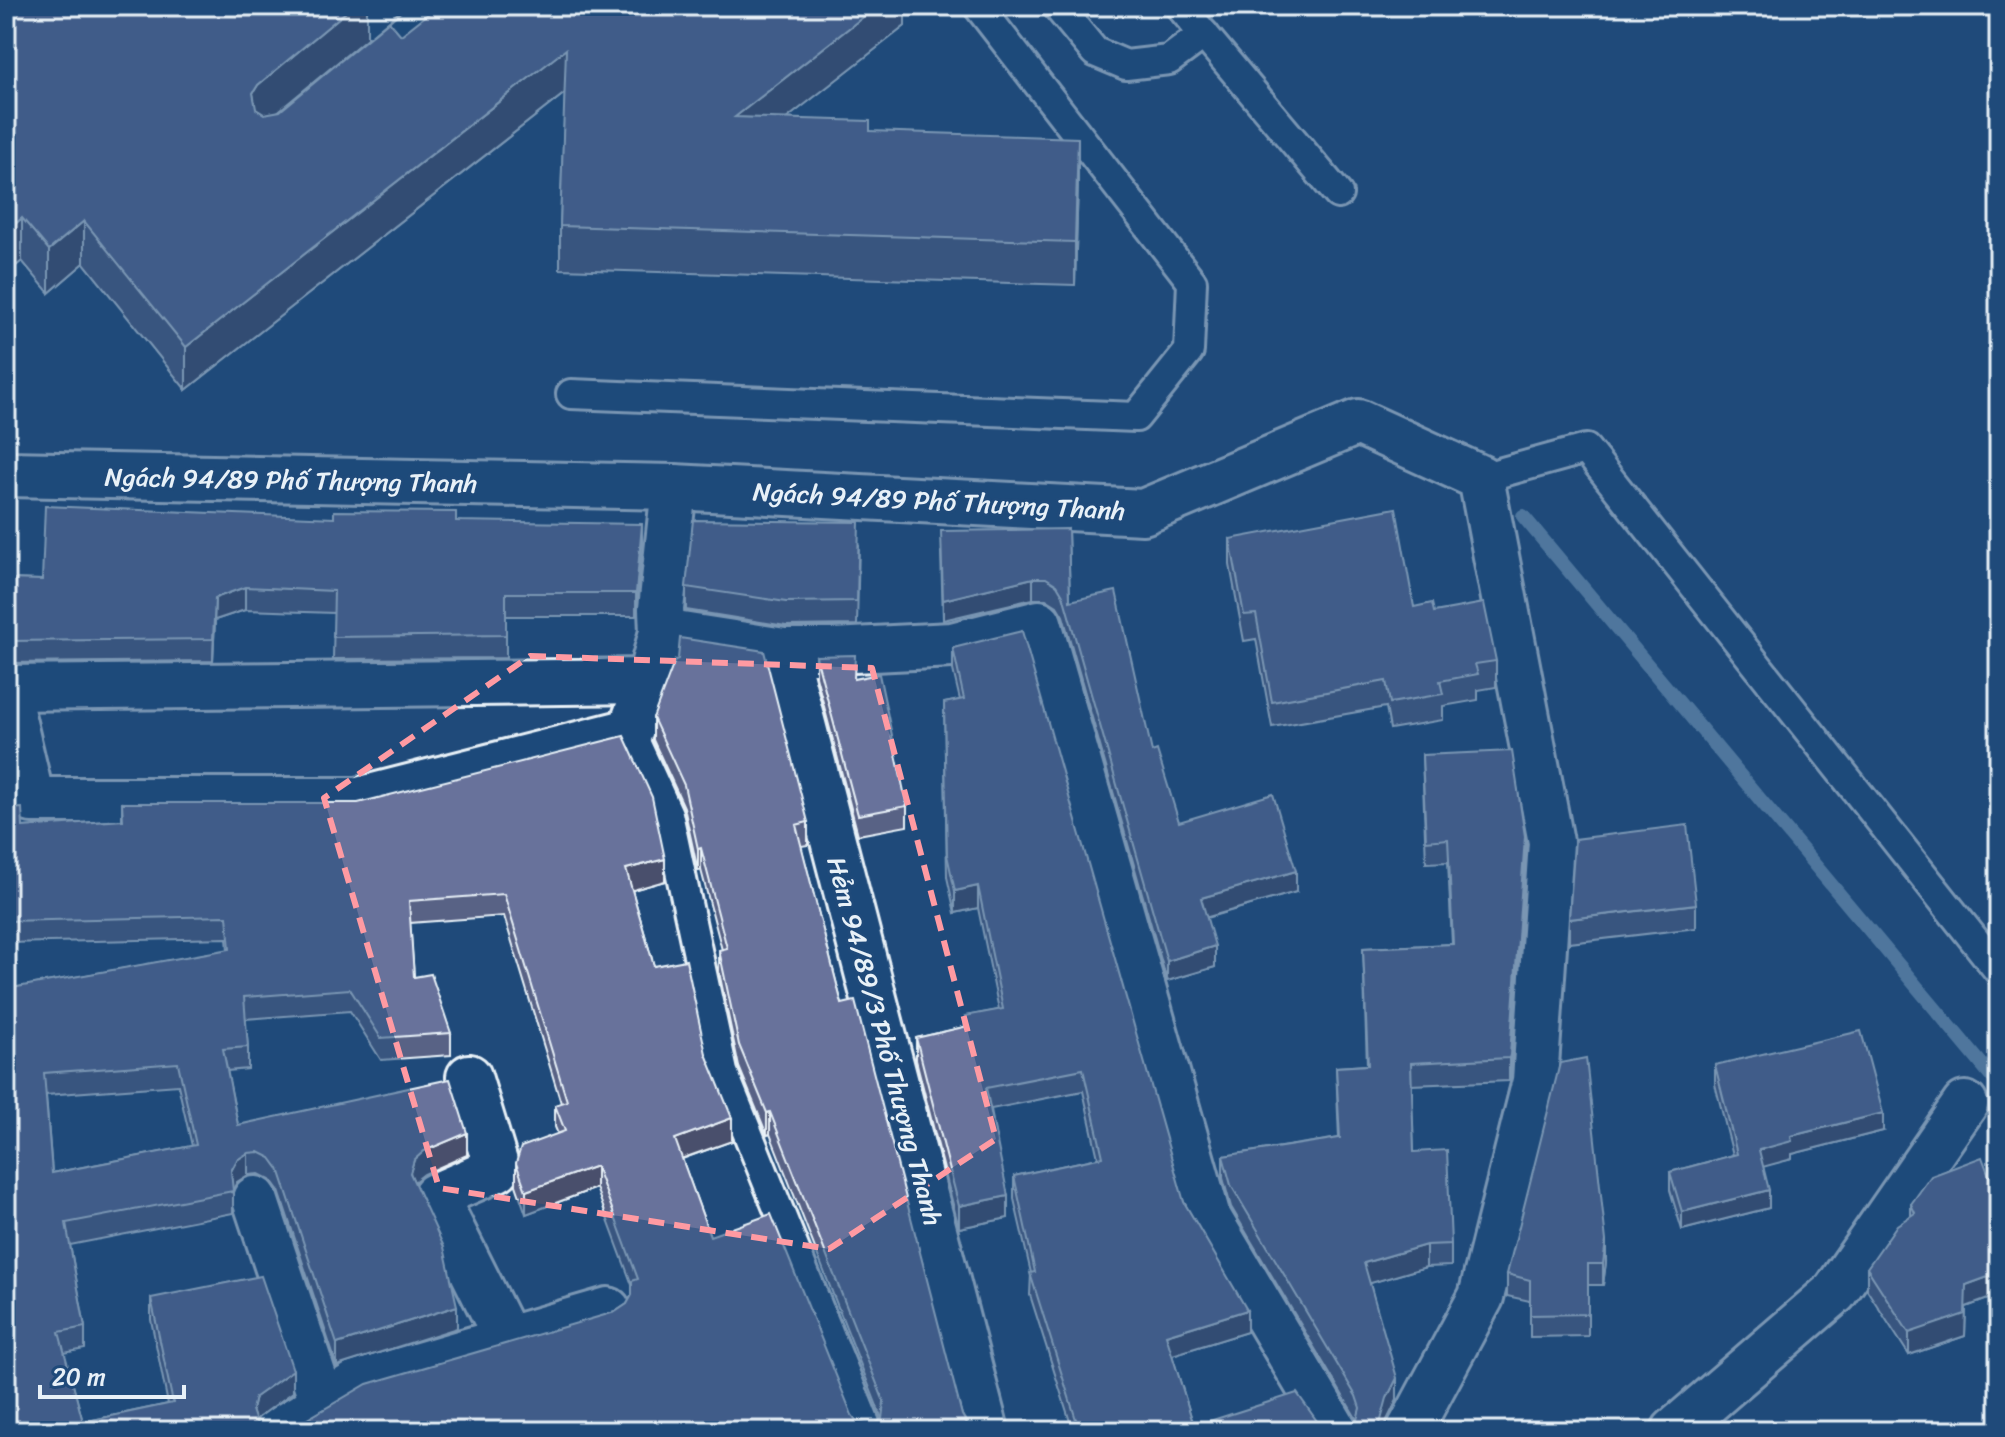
<svg xmlns="http://www.w3.org/2000/svg" width="2005" height="1437" viewBox="0 0 2005 1437" font-family="Sriracha,sans-serif">
<style>
.lines{fill:none;stroke-linecap:round;stroke-linejoin:round}
.stream{stroke:#89abc8;stroke-width:14}
.lane-casing{stroke:#e8f1f8;stroke-width:34}
.street-casing{stroke:#e8f1f8;stroke-width:50}
.lane{stroke:#1f4a7a;stroke-width:28}
.street{stroke:#1f4a7a;stroke-width:44}
.wall{fill:#596285;stroke:#e8f1f8;stroke-width:2;fill-rule:evenodd}
.shaded-wall{fill:#49506c;stroke:#e8f1f8;stroke-width:2}
.building{fill:#68729b;stroke:#e8f1f8;stroke-width:2;fill-rule:evenodd}
.marked{fill:none;stroke:#ff9aa2;stroke-width:6;stroke-dasharray:16 10;stroke-linejoin:round}
.labels{text-anchor:middle;dominant-baseline:central;stroke-width:6;stroke-linejoin:round;paint-order:stroke}
.street-label{font-size:26px;fill:#e8f1f8;stroke:#1f4a7a}
</style>
<rect width="100%" height="100%" fill="#1f4a7a"/>
<filter id="ink" filterUnits="userSpaceOnUse"><feTurbulence type="fractalNoise" baseFrequency=".0125" numOctaves="2"/><feDisplacementMap in="SourceGraphic" scale="16" xChannelSelector="R" yChannelSelector="G"/><feConvolveMatrix kernelMatrix="1 2 1 2 8 2 1 2 1" color-interpolation-filters="sRGB"/></filter>
<g filter="url(#ink)">
<g class="lines">
<path class="stream" d="M 1523,516 L 1999,1085"/>
<g class="lane-casing">
<g id="lane">
<path d="M 1057,6 L 1095,52 L 1126,65 L 1169,60 L 1204,34"/>
<path d="M 1180,6 L 1338,194"/>
<path d="M 370,57 L 431,6"/>
<path d="M 571,394 L 1136,417 L 1189,351 L 1192,282 L 978,6"/>
<path d="M 1481,478 L 1586,449 L 1999,971"/>
<path d="M 630,731 L 668,814 L 723,1072 L 868,1431"/>
</g>
</g>
<g class="street-casing">
<g id="street">
<path d="M 6,474 L 674,487 L 1143,512 L 1358,422 L 1481,478 L 1551,842 L 1535,1081 L 1481,1297 L 1409,1431"/>
<path d="M 662,632 L 784,651 L 834,651 L 952,645 L 1039,623 L 1208,1217 L 1335,1431"/>
<path d="M 784,651 L 986,1431"/>
<path d="M 6,688 L 649,681 L 662,632 L 661,609 L 674,487"/>
<path d="M 6,689 L 32,800 L 358,800 L 630,731 L 649,681"/>
<path d="M 469,1077 L 497,1169 L 435,1196 L 507,1340"/>
<path d="M 255,1199 L 323,1404"/>
<path d="M 277,1431 L 357,1383 L 608,1310"/>
<path d="M 1674,1431 L 1835,1292 L 1965,1104"/>
</g>
</g>
<use href="#lane" class="lane"/>
<use href="#street" class="street"/>
</g>
<g class="wall">
<path d="M 6,6 L 367,6 L 367,38 L 277,112 L 401,35 L 905,6 L 905,26 L 787,118 L 870,131 L 1078,180 L 1075,285 L 560,269 L 560,226 L 565,93 L 186,390 L 84,263 L 49,293 L 22,261 L 6,274 Z"/>
<path d="M 334,518 L 456,521 L 642,547 L 636,616 L 506,616 L 506,658 L 333,659 L 334,613 L 245,610 L 215,620 L 213,661 L 6,663 L 6,579 L 42,580 Z"/>
<path d="M 1068,529 L 1070,601 L 1152,752 L 1179,822 L 1296,892 L 1206,918 L 1215,967 L 1167,981 L 1063,616 L 1057,606 L 1046,599 L 1033,599 L 943,620 L 941,552 Z"/>
<path d="M 1230,539 L 1414,607 L 1434,612 L 1496,661 L 1496,687 L 1478,690 L 1478,700 L 1443,706 L 1443,720 L 1390,729 L 1386,707 L 1272,727 L 1256,639 L 1244,641 L 1230,565 Z"/>
<path d="M 859,546 L 857,625 L 786,626 L 686,610 L 686,587 Z"/>
<path d="M 953,648 L 1184,1202 L 1247,1332 L 1172,1355 L 1194,1426 L 1323,1431 L 1073,1431 L 1030,1295 L 1031,1273 L 1014,1199 L 1014,1176 L 1098,1158 L 1083,1091 L 991,1109 L 1008,1218 L 959,1228 L 916,1060 L 916,1038 L 965,1027 L 965,1016 L 999,1010 L 978,908 L 955,913 L 947,877 L 944,703 L 960,700 L 953,670 Z"/>
<path d="M 816,656 L 855,679 L 907,806 L 907,826 L 858,835 L 816,676 Z"/>
<path d="M 653,718 L 808,822 L 808,845 L 801,846 L 842,1004 L 962,1415 L 969,1427 L 287,1431 L 615,1312 L 627,1304 L 632,1295 L 632,1285 L 596,1188 L 526,1214 L 516,1185 L 516,1163 L 558,1134 L 555,1127 L 555,1105 L 561,1103 L 504,916 L 410,923 L 414,977 L 451,1033 L 451,1055 L 381,1060 L 350,1011 L 245,1019 L 248,1047 L 248,1069 L 227,1071 L 238,1125 L 467,1155 L 424,1174 L 414,1182 L 457,1328 L 337,1366 L 279,1191 L 271,1180 L 259,1174 L 248,1175 L 237,1182 L 233,1189 L 233,1213 L 70,1245 L 85,1327 L 85,1349 L 64,1353 L 83,1422 L 168,1404 L 151,1320 L 151,1298 L 293,1392 L 255,1419 L 6,1431 L 6,989 L 228,950 L 227,938 L 6,943 L 6,809 L 23,827 L 122,820 L 122,803 L 665,881 L 632,890 L 654,966 L 706,1054 L 732,1141 L 682,1159 L 710,1236 L 858,1423 L 874,1425 L 882,1419 L 770,1134 L 767,1135 L 739,1067 L 719,972 L 719,950 L 722,950 L 701,870 L 698,871 L 684,807 L 653,740 ZM 178,1085 L 192,1146 L 52,1173 L 46,1095 Z"/>
<path d="M 1422,755 L 1525,859 L 1510,1077 L 1509,1081 L 1411,1085 L 1414,1152 L 1451,1244 L 1451,1266 L 1426,1267 L 1370,1283 L 1397,1400 L 1387,1420 L 1384,1431 L 1346,1431 L 1357,1420 L 1356,1418 L 1231,1207 L 1223,1178 L 1223,1156 L 1339,1138 L 1336,1067 L 1367,1065 L 1363,948 L 1452,944 L 1448,862 L 1426,863 Z"/>
<path d="M 1696,904 L 1696,928 L 1569,943 L 1569,919 Z"/>
<path d="M 1715,1065 L 1883,1131 L 1792,1154 L 1792,1159 L 1763,1166 L 1769,1208 L 1682,1230 L 1670,1190 L 1670,1172 L 1733,1155 L 1715,1084 Z"/>
<path d="M 1999,1202 L 1999,1295 L 1966,1307 L 1965,1336 L 1909,1355 L 1867,1290 L 1867,1268 L 1911,1215 L 1911,1204 Z"/>
<path d="M 1606,1262 L 1603,1285 L 1588,1285 L 1588,1336 L 1530,1337 L 1530,1301 L 1507,1296 L 1507,1274 Z"/>
</g>
<g class="shaded-wall">
<path d="M 353,6 L 367,6 L 367,38 L 258,128 L 253,93 L 258,85 Z"/>
<path d="M 877,6 L 905,6 L 905,26 L 735,159 L 735,117 Z"/>
<path d="M 566,49 L 566,92 L 186,390 L 186,347 Z"/>
<path d="M 1078,138 L 1078,180 L 1075,285 L 1075,242 Z"/>
<path d="M 22,218 L 22,261 L 6,274 L 6,232 Z"/>
<path d="M 84,221 L 84,263 L 49,293 L 49,250 Z"/>
<path d="M 642,524 L 642,547 L 636,616 L 636,593 Z"/>
<path d="M 1033,578 L 1033,599 L 943,620 L 943,600 Z"/>
<path d="M 245,587 L 245,610 L 215,620 L 213,661 L 215,598 Z"/>
<path d="M 1525,836 L 1525,859 L 1509,1081 L 1509,1058 Z"/>
<path d="M 701,848 L 701,870 L 698,871 L 698,849 Z"/>
<path d="M 665,859 L 665,881 L 626,892 L 626,869 Z"/>
<path d="M 1296,871 L 1296,892 L 1201,919 L 1201,898 Z"/>
<path d="M 978,886 L 978,908 L 955,913 L 955,891 Z"/>
<path d="M 1215,946 L 1215,967 L 1167,981 L 1167,961 Z"/>
<path d="M 770,1112 L 770,1134 L 767,1135 L 767,1113 Z"/>
<path d="M 1883,1113 L 1883,1131 L 1792,1154 L 1792,1159 L 1759,1168 L 1759,1150 L 1791,1136 Z"/>
<path d="M 732,1118 L 732,1141 L 675,1161 L 675,1139 Z"/>
<path d="M 467,1133 L 467,1155 L 424,1174 L 414,1182 L 410,1173 L 414,1160 L 424,1151 Z"/>
<path d="M 248,1153 L 248,1175 L 237,1182 L 231,1193 L 231,1171 L 237,1160 Z"/>
<path d="M 596,1166 L 596,1188 L 526,1214 L 526,1191 Z"/>
<path d="M 1769,1190 L 1769,1208 L 1682,1230 L 1682,1212 Z"/>
<path d="M 1008,1196 L 1008,1218 L 959,1228 L 959,1206 Z"/>
<path d="M 1606,1241 L 1606,1262 L 1603,1285 L 1603,1264 Z"/>
<path d="M 1426,1245 L 1426,1267 L 1364,1285 L 1364,1263 Z"/>
<path d="M 1999,1273 L 1999,1295 L 1966,1307 L 1965,1336 L 1909,1355 L 1909,1333 L 1966,1285 Z"/>
<path d="M 457,1306 L 457,1328 L 337,1366 L 337,1344 Z"/>
<path d="M 1247,1310 L 1247,1332 L 1166,1357 L 1166,1335 Z"/>
<path d="M 293,1370 L 293,1392 L 255,1420 L 252,1410 L 255,1397 Z"/>
<path d="M 1397,1378 L 1397,1400 L 1387,1420 L 1384,1431 L 1357,1431 L 1387,1398 Z"/>
</g>
<g class="building">
<path d="M 6,6 L 353,6 L 258,85 L 253,93 L 256,109 L 264,114 L 280,111 L 389,21 L 401,35 L 438,6 L 877,6 L 735,117 L 870,121 L 870,131 L 1078,138 L 1075,242 L 560,226 L 566,49 L 186,347 L 84,221 L 49,250 L 22,218 L 6,232 Z"/>
<path d="M 45,506 L 334,518 L 334,511 L 456,512 L 456,521 L 642,524 L 636,593 L 506,593 L 506,635 L 333,637 L 334,591 L 245,587 L 215,598 L 213,639 L 6,641 L 6,579 L 42,580 Z"/>
<path d="M 1396,508 L 1414,607 L 1432,603 L 1434,612 L 1484,603 L 1496,661 L 1475,664 L 1478,674 L 1440,681 L 1443,694 L 1390,703 L 1386,681 L 1272,702 L 1256,614 L 1244,615 L 1230,539 Z"/>
<path d="M 693,520 L 859,522 L 857,601 L 786,602 L 686,587 Z"/>
<path d="M 1068,529 L 1070,601 L 1116,591 L 1152,752 L 1157,750 L 1179,822 L 1273,794 L 1296,871 L 1201,898 L 1215,946 L 1167,961 L 1063,595 L 1057,585 L 1046,578 L 1033,578 L 943,600 L 941,531 Z"/>
<path d="M 1022,631 L 1184,1202 L 1247,1310 L 1166,1335 L 1194,1426 L 1297,1393 L 1324,1431 L 1073,1431 L 1079,1429 L 1030,1273 L 1035,1272 L 1014,1176 L 1103,1157 L 1083,1069 L 986,1088 L 1008,1196 L 959,1206 L 916,1038 L 968,1026 L 965,1016 L 1003,1009 L 978,886 L 955,891 L 947,855 L 944,703 L 964,699 L 953,648 Z"/>
<path d="M 680,638 L 764,651 L 808,822 L 796,825 L 842,1004 L 855,1001 L 962,1415 L 969,1427 L 981,1431 L 287,1431 L 367,1384 L 615,1312 L 627,1304 L 632,1295 L 632,1281 L 638,1279 L 596,1166 L 526,1191 L 516,1163 L 521,1147 L 565,1131 L 555,1105 L 567,1101 L 504,894 L 409,901 L 414,977 L 431,974 L 451,1033 L 381,1038 L 350,989 L 244,997 L 248,1047 L 223,1049 L 238,1125 L 450,1079 L 467,1133 L 424,1151 L 414,1160 L 410,1173 L 444,1247 L 457,1306 L 337,1344 L 279,1169 L 271,1158 L 259,1152 L 248,1153 L 237,1160 L 231,1171 L 233,1191 L 66,1223 L 85,1327 L 59,1332 L 83,1422 L 173,1403 L 151,1298 L 261,1276 L 293,1370 L 255,1397 L 252,1410 L 256,1422 L 264,1430 L 267,1431 L 6,1431 L 6,989 L 230,949 L 227,916 L 6,921 L 6,809 L 22,808 L 23,827 L 123,820 L 122,803 L 358,803 L 624,736 L 652,797 L 665,859 L 626,869 L 654,966 L 686,960 L 706,1054 L 732,1118 L 675,1139 L 710,1236 L 771,1214 L 852,1415 L 858,1423 L 874,1425 L 882,1419 L 884,1402 L 770,1112 L 767,1113 L 739,1045 L 719,950 L 727,948 L 701,848 L 698,849 L 684,785 L 653,718 L 675,660 L 678,659 ZM 178,1063 L 196,1145 L 52,1173 L 44,1073 Z"/>
<path d="M 855,655 L 854,679 L 879,674 L 907,806 L 858,815 L 816,656 Z"/>
<path d="M 1512,751 L 1525,836 L 1510,1055 L 1509,1058 L 1411,1063 L 1414,1152 L 1447,1150 L 1451,1244 L 1426,1245 L 1364,1263 L 1397,1378 L 1387,1398 L 1380,1424 L 1357,1431 L 1346,1431 L 1357,1420 L 1360,1408 L 1356,1396 L 1231,1185 L 1223,1156 L 1340,1138 L 1336,1067 L 1368,1065 L 1363,948 L 1453,944 L 1448,839 L 1426,841 L 1422,755 Z"/>
<path d="M 1687,825 L 1696,904 L 1569,919 L 1575,839 Z"/>
<path d="M 1861,1031 L 1883,1113 L 1791,1136 L 1792,1141 L 1759,1150 L 1769,1190 L 1682,1212 L 1670,1172 L 1737,1154 L 1715,1065 Z"/>
<path d="M 1586,1058 L 1606,1241 L 1603,1264 L 1588,1264 L 1588,1314 L 1530,1315 L 1530,1280 L 1507,1274 L 1560,1063 Z"/>
<path d="M 1982,1157 L 1999,1202 L 1999,1273 L 1966,1285 L 1965,1314 L 1909,1333 L 1867,1268 L 1897,1225 L 1915,1213 L 1911,1204 L 1931,1176 Z"/>
</g>
</g>
<path d="M0 0H2005V1437H0ZM 530,656 L 872,668 L 996,1139 L 829,1249 L 439,1188 L 324,798 Z" fill="#1f4a7a" fill-opacity=".55" fill-rule="evenodd"/>
<path class="marked" d="M 530,656 L 872,668 L 996,1139 L 829,1249 L 439,1188 L 324,798 Z"/>
<g class="labels">
<g class="street-label">
<text transform="translate(291 480) rotate(1)">Ngách 94/89 Phố Thượng Thanh</text>
<text transform="translate(939 501) rotate(3)">Ngách 94/89 Phố Thượng Thanh</text>
<text transform="translate(885 1041) rotate(75)">Hẻm 94/89/3 Phố Thượng Thanh</text>
</g>
</g>
<rect width="2005" height="1437" fill="none" stroke="#1f4a7a" stroke-width="32"/>
<rect x="16" y="16" width="1973" height="1405" fill="none" stroke="#e8f1f8" stroke-width="3" filter="url(#ink)"/>
<path d="M40 1385v12h144v-12" fill="none" stroke="#e8f1f8" stroke-width="4"/>
<text x="52" y="1385" font-size="24" fill="#e8f1f8" stroke="#1f4a7a" stroke-width="6" paint-order="stroke">20 m</text>
</svg>
